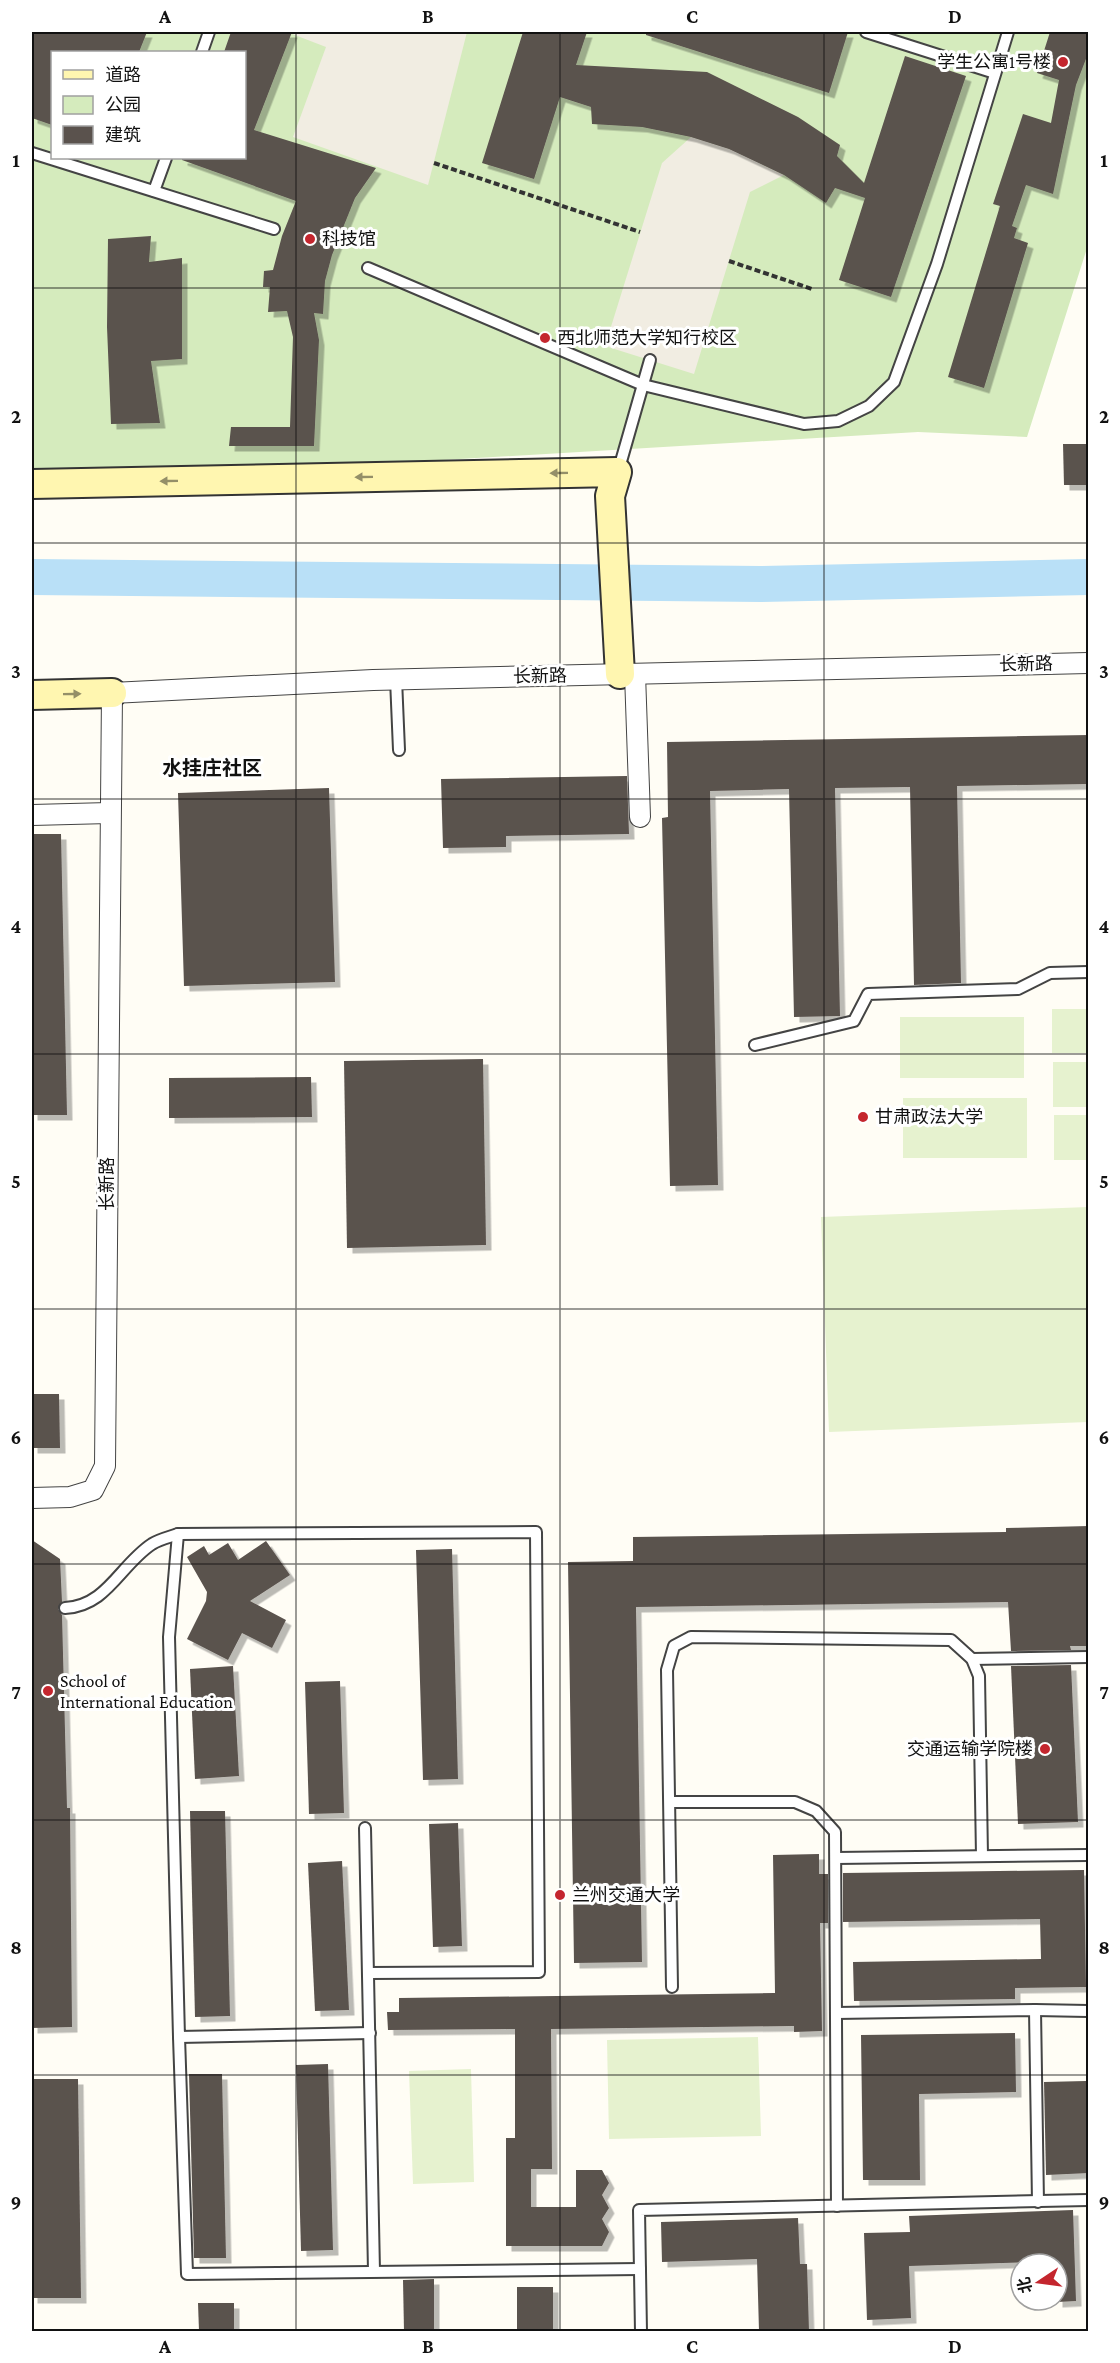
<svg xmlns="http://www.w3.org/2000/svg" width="1120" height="2363" viewBox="0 0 1120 2363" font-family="'Crimson Pro','Noto Sans SC',serif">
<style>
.green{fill:#d5ebbd;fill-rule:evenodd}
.pitch{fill:#e6f2cf}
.plaza{fill:#f1ede2}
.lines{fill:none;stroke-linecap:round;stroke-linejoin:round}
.river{stroke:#b9e0f7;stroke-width:36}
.building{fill:#5a524d;filter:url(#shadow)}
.lane-casing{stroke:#444;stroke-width:14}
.street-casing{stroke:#444;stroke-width:22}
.secondary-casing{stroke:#333;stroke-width:32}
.path{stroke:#333;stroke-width:4;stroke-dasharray:6 3;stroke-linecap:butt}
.lane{stroke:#fff;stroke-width:10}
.street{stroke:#fff;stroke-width:20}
.secondary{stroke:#fff6b0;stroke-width:28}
.oneway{fill:#948f68}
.grid{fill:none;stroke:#111;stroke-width:1.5;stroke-opacity:0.55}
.poi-dot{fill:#c4262e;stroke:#fff;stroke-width:2}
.labels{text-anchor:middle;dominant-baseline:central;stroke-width:6;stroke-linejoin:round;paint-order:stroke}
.poi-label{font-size:18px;fill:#111;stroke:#fff;text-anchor:start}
.street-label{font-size:18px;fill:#111;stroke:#fff}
.neighbourhood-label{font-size:20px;font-weight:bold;fill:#111;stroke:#fff}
.neatline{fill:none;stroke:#111;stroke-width:2}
.grid-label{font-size:20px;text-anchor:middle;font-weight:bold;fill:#111}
</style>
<defs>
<filter id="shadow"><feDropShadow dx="5.5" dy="5.5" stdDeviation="0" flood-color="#0004"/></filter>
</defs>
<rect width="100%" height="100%" fill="#fffdf5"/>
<path class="green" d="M 32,32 L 1088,32 L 1088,245 L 1027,437 L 918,432 L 223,473 L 80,468 L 32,470 ZM 52,52 L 244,52 L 244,158 L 52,158 Z"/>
<g class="pitch">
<rect x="1052" y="1009" width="36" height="44"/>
<rect x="900" y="1017" width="124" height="61"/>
<rect x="1053" y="1062" width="35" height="45"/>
<rect x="903" y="1098" width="124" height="60"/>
<rect x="1054" y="1115" width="34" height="45"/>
<path d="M 1088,1207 L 1088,1422 L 829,1432 L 821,1217 Z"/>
<path d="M 758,2037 L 761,2136 L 609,2139 L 607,2040 Z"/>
<path d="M 471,2069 L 474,2182 L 413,2184 L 409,2071 Z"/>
</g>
<g class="plaza">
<path d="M 287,32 L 467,32 L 428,185 L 293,137 L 326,47 Z"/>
<path d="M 691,137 L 730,149 L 784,175 L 750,192 L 694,374 L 605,346 L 662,163 Z"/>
</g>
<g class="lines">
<path class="river" d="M 32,577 L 761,584 L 1088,577"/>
</g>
<g class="building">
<path d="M 32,32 L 147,32 L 139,52 L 52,52 L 52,125 L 32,118 Z"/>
<path d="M 231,32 L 292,32 L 254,130 L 376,168 L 355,198 L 332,255 L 325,281 L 323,314 L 314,313 L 319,340 L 314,446 L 229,446 L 231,427 L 290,427 L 293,337 L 287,311 L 268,312 L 270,287 L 263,287 L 264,271 L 273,270 L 282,236 L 296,201 L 182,160 L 182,158 L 244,158 L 244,52 L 224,52 Z"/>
<path d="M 523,32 L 587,32 L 576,65 L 707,72 L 798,117 L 840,145 L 837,156 L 864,183 L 905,56 L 966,76 L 891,297 L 839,280 L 865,198 L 835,188 L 826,203 L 784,175 L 729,149 L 691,137 L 642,127 L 592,124 L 591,107 L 560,97 L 534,179 L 482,163 Z"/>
<path d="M 646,32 L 848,32 L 829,93 L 646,35 Z"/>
<path d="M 1050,32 L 1089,32 L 1089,51 L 1076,85 L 1053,194 L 1026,185 L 1012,226 L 1017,228 L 1014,238 L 1028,243 L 984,388 L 948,377 L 1000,206 L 993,204 L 1023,114 L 1051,123 L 1059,80 L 1037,73 Z"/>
<path d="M 151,236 L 149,262 L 182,258 L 182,359 L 151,361 L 160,423 L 111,424 L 107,327 L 108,239 Z"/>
<path d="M 1063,444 L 1089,444 L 1089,485 L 1064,485 Z"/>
<path d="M 1089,735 L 1089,784 L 957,786 L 961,983 L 914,985 L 910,787 L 835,788 L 840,1016 L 794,1017 L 789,789 L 710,791 L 718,1185 L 670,1186 L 662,818 L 668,817 L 667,742 Z"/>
<path d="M 627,776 L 629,834 L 506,836 L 506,847 L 443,848 L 441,779 Z"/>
<path d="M 329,788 L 335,982 L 184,986 L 178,793 Z"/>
<path d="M 32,834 L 61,834 L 67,1115 L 32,1115 Z"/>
<path d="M 483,1059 L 486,1245 L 347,1248 L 344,1061 Z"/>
<path d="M 311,1077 L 312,1117 L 169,1118 L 169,1078 Z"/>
<path d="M 32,1394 L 59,1394 L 60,1448 L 32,1448 Z"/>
<path d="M 1089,1526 L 1089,1646 L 1070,1646 L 1071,1650 L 1011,1651 L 1008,1602 L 636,1607 L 642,1962 L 574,1963 L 568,1562 L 633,1561 L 633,1537 L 1006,1532 L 1006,1528 Z"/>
<path d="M 32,1540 L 60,1559 L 62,1602 L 58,1609 L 62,1615 L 67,1808 L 70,1808 L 72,2027 L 32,2028 Z"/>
<path d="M 266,1541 L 290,1575 L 250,1601 L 286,1620 L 272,1648 L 242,1633 L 228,1660 L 187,1639 L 206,1601 L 207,1592 L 187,1557 L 204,1546 L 209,1555 L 228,1543 L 238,1560 Z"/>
<path d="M 452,1549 L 458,1779 L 423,1780 L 416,1550 Z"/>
<path d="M 1071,1665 L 1078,1822 L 1018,1824 L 1011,1666 Z"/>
<path d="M 233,1666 L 239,1776 L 195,1779 L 190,1669 Z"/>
<path d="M 340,1681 L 344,1813 L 309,1814 L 305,1682 Z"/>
<path d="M 190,1811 L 225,1811 L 230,2016 L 195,2017 Z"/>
<path d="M 458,1823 L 462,1946 L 433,1947 L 429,1824 Z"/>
<path d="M 819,1854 L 819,1874 L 828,1874 L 828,1923 L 820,1923 L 822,2031 L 794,2032 L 794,2026 L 551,2029 L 552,2169 L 531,2169 L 531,2207 L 576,2207 L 576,2170 L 602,2170 L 609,2183 L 602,2195 L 609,2208 L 602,2219 L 609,2232 L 602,2246 L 506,2246 L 506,2138 L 515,2138 L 515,2029 L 388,2030 L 387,2012 L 399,2012 L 399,1998 L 775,1993 L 773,1855 Z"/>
<path d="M 342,1861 L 349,2010 L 315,2011 L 308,1863 Z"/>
<path d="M 1084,1870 L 1086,1987 L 1015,1988 L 1015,1999 L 854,2001 L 853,1962 L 1041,1959 L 1040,1919 L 843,1922 L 843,1873 Z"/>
<path d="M 1015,2033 L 1016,2092 L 919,2094 L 920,2180 L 863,2180 L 861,2035 Z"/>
<path d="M 328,2064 L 333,2250 L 301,2251 L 296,2065 Z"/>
<path d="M 189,2074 L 222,2074 L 226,2258 L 194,2258 Z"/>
<path d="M 32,2079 L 78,2079 L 81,2298 L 32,2298 Z"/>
<path d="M 1086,2081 L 1089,2173 L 1046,2175 L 1044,2082 Z"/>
<path d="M 1073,2210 L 1076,2301 L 1057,2302 L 1057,2264 L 1032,2264 L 1031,2262 L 909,2266 L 911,2318 L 867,2320 L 864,2233 L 910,2232 L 909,2216 Z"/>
<path d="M 798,2218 L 800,2264 L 807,2264 L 809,2331 L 759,2331 L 757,2259 L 662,2262 L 661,2222 Z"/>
<path d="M 434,2279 L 434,2331 L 404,2331 L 403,2280 Z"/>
<rect x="517" y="2287" width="36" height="44"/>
<path d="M 198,2303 L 234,2303 L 234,2331 L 199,2331 Z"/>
</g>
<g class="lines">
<g class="lane-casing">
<g id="lane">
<path d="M 866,32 L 995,73"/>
<path d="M 202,52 L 209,32"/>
<path d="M 32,153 L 274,229"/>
<path d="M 154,191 L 166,158"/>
<path d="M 368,268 L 643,385 L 804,424 L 838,421 L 869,406 L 894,382 L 937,264 L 1008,32"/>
<path d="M 618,472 L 650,360"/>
<path d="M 396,679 L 399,750"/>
<path d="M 755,1045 L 854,1021 L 868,994 L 1018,989 L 1050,973 L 1088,972"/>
<path d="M 65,1608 C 107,1606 120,1565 152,1544 C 160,1539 170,1537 178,1534"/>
<path d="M 972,1659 L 1088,1657"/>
<path d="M 670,1802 L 795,1802 L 816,1811 L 835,1832 L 837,2206"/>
<path d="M 365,1828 L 374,2271"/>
<path d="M 836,1858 L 1088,1855"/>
<path d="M 368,1973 L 539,1972 L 536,1532 L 178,1534 L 169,1637 L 179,2037 L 370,2033"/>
<path d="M 672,1987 L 667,1670 L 674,1646 L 691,1637 L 951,1640 L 972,1659 L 979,1676 L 982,1856"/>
<path d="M 1035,2010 L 1088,2011"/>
<path d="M 836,2013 L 1035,2010 L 1038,2202"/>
<path d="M 179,2037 L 187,2274 L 640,2269"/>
<path d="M 641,2332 L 639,2210 L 1088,2200"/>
</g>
</g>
<g class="street-casing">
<g id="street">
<path d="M 635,674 L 640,817"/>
<path d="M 32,815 L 109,813"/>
<path d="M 32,1498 L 70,1497 L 93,1490 L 105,1466 L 112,693 L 373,680 L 1088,663"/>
</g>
</g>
<g class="secondary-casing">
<g id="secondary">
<path d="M 32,484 L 617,472 L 610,496 L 620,674"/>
<path d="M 32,695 L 112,693"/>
</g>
</g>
<g class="path">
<path d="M 434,163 L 640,232"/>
<path d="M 729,261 L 812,289"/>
</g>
<use href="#lane" class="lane"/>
<use href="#street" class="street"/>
<use href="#secondary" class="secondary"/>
</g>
<defs><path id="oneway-solid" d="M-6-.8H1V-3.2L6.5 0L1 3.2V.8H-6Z" transform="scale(1.5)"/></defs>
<g class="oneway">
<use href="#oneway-solid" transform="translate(559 473) rotate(179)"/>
<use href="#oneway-solid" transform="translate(364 477) rotate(179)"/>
<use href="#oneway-solid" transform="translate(169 481) rotate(179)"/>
<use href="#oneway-solid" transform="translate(72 694) rotate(-1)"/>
</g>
<path class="grid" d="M 296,32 L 296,2332M 560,32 L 560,2332M 824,32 L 824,2332M 32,288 L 1088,288M 32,543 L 1088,543M 32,799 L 1088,799M 32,1054 L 1088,1054M 32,1309 L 1088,1309M 32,1564 L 1088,1564M 32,1820 L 1088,1820M 32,2075 L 1088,2075"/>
<g class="poi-dot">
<circle cx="1063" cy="62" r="6"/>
<circle cx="310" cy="239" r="6"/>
<circle cx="545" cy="338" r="6"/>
<circle cx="863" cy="1117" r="6"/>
<circle cx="48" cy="1691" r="6"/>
<circle cx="1045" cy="1749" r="6"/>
<circle cx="560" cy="1895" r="6"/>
</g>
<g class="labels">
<g class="poi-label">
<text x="1051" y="62" text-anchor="end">学生公寓1号楼</text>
<text x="322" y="239">科技馆</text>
<text x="557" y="338">西北师范大学知行校区</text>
<text x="875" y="1117">甘肃政法大学</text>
<text x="60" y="1681">School of<tspan x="60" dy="21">International Education</tspan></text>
<text x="1033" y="1749" text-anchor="end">交通运输学院楼</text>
<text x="572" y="1895">兰州交通大学</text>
</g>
<g class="street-label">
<text transform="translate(1026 664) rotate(-1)">长新路</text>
<text transform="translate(540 676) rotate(-1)">长新路</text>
<text transform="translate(107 1184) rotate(-90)">长新路</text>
</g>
<g class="neighbourhood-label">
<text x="212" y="768">水挂庄社区</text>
</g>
</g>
<rect width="1120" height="2363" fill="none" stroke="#ffffff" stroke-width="66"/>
<rect x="51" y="51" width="195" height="108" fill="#ffffff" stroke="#a0a0a0" stroke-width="1.5"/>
<rect x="63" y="70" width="30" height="9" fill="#fff6b0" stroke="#a0a0a0" stroke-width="1.5"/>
<text x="105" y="81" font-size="18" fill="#111111">道路</text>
<rect x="63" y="96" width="30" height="18" fill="#d5ebbd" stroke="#a0a0a0" stroke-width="1.5"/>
<text x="105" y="111" font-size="18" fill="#111111">公园</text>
<rect x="63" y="126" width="30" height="18" fill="#5a524d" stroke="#a0a0a0" stroke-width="1.5"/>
<text x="105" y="141" font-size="18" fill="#111111">建筑</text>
<g transform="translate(1039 2282) rotate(257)"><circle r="28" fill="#ffffff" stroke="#a0a0a0" stroke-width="1.5"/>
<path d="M0-4.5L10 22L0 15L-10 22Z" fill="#c4262e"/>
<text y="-9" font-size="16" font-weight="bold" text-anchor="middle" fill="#111111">北</text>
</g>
<rect x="33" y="33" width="1054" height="2297" class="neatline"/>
<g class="grid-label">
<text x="165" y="23">A</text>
<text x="428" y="23">B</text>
<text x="692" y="23">C</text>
<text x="955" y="23">D</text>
<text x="16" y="167">1</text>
<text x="1104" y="167">1</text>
<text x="16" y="423">2</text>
<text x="1104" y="423">2</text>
<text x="16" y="678">3</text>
<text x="1104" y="678">3</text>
<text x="16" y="933">4</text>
<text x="1104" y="933">4</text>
<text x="16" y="1188">5</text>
<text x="1104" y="1188">5</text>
<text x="16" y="1444">6</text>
<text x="1104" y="1444">6</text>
<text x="16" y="1699">7</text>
<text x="1104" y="1699">7</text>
<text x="16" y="1954">8</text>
<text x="1104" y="1954">8</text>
<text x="16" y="2209">9</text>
<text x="1104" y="2209">9</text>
<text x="165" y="2353">A</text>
<text x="428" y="2353">B</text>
<text x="692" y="2353">C</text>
<text x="955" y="2353">D</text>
</g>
</svg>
